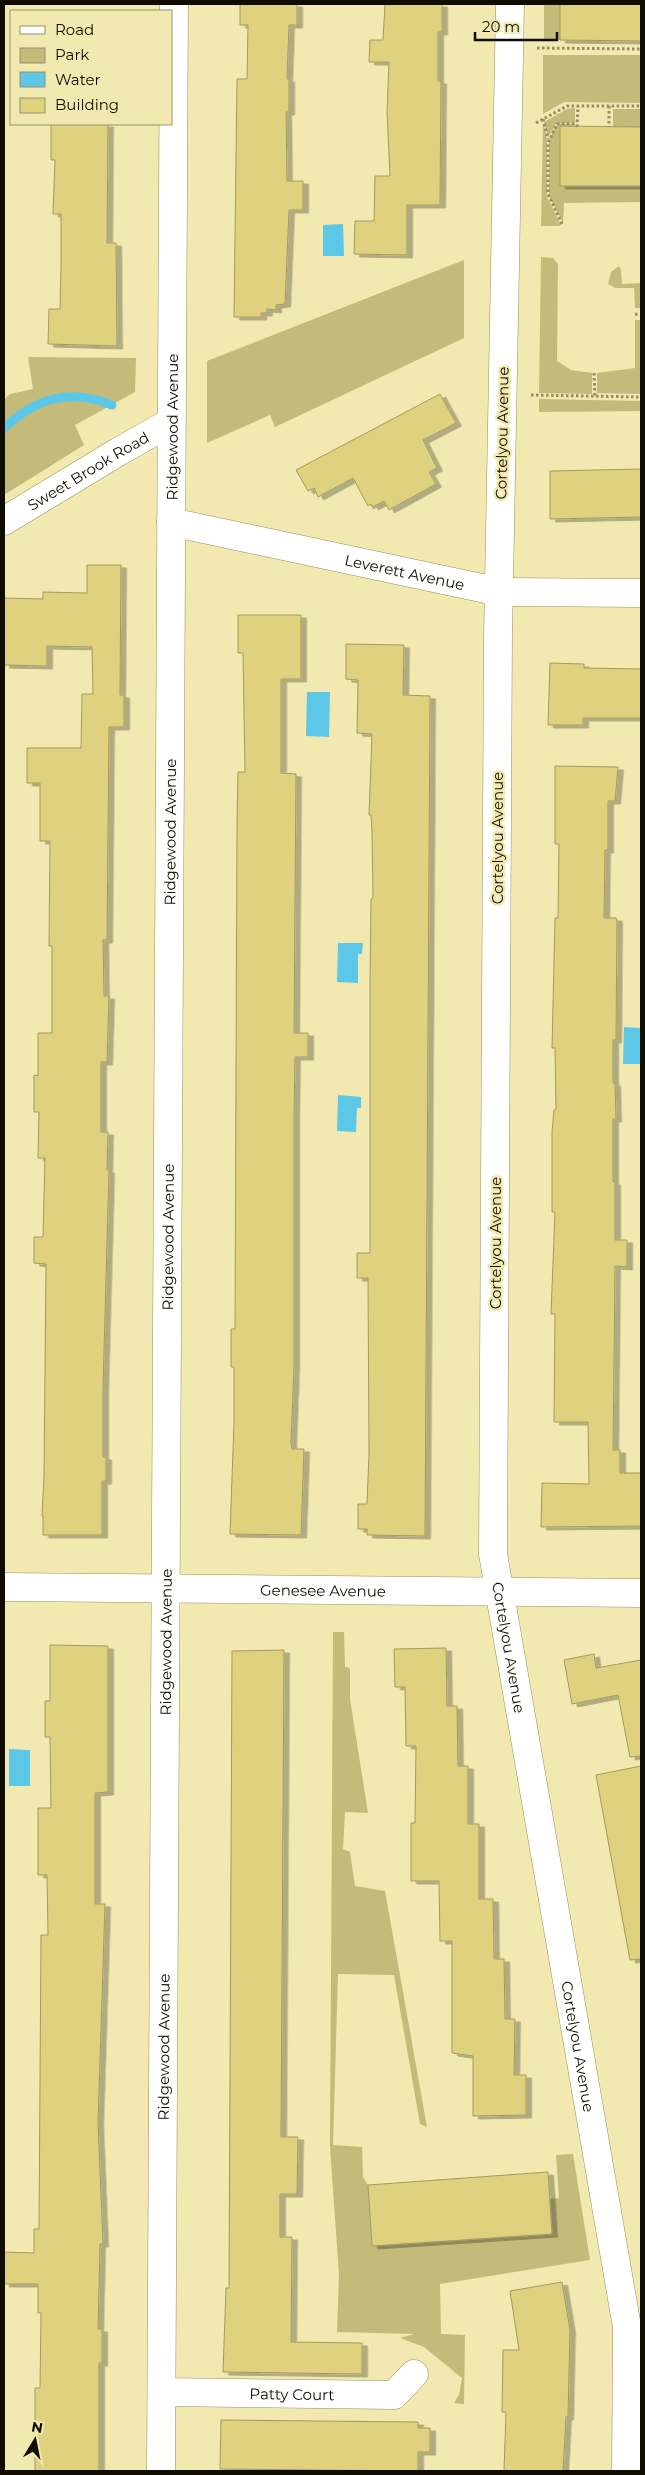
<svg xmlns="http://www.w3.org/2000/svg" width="645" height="2475" viewBox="0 0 645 2475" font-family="Montserrat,sans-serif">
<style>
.green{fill:#c4ba7a}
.water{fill:#5dc7e7}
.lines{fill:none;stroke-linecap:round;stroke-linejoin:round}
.stream{stroke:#5dc7e7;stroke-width:9}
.building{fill:#dfd17d;stroke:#a39a63;filter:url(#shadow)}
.street-casing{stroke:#988f59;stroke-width:29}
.path{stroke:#948d67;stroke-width:3;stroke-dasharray:2.5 2.5;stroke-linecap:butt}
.street{stroke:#fff;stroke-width:28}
.labels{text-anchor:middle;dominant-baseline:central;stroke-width:5;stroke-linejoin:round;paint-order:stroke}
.street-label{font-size:15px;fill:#100c00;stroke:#f2e9b0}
</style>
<defs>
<filter id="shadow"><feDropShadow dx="5.5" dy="3" stdDeviation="0" flood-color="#0004"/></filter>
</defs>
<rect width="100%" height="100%" fill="#f2e9b0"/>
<g class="green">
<rect x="544" y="4" width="16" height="36"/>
<path d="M 543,55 L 641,55 L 641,103 L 564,102 L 543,114 Z"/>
<path d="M 575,108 L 575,122 L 556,124 L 548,137 L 544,122 L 567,109 Z"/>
<rect x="613" y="109" width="28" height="18"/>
<path d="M 543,123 L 547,138 L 547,197 L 561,225 L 559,226 L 541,226 Z"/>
<path d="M 560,124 L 575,124 L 560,186 L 641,186 L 641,202 L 564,203 L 563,223 L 549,196 L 549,140 L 555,127 Z"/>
<path d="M 541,257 L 553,258 L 558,264 L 557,361 L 571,370 L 592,373 L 592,394 L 539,393 Z"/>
<path d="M 464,260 L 464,338 L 275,427 L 270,415 L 207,443 L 207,361 Z"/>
<path d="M 619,266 L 621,270 L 622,284 L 641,283 L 641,308 L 635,308 L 634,288 L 616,288 L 608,284 L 611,272 Z"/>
<path d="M 635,320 L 641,320 L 641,394 L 597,393 L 597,373 L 635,368 Z"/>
<path d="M 28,357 L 136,358 L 135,392 L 75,425 L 84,445 L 4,495 L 4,400 L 10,394 L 33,389 Z"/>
<path d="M 539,399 L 641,401 L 641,411 L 539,412 Z"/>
<path d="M 333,1632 L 344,1632 L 345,1667 L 350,1668 L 350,1699 L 368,1813 L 345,1812 L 343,1849 L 350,1852 L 355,1886 L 385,1891 L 427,2127 L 420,2124 L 394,1975 L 338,1974 L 333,2145 L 362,2147 L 363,2177 L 368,2185 L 372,2245 L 549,2199 L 559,2198 L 556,2155 L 573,2154 L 590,2260 L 440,2284 L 441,2334 L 465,2335 L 464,2404 L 454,2403 L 459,2395 L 462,2378 L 424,2347 L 400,2338 L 415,2334 L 337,2332 L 339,2275 L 330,2147 Z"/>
</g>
<g class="water">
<path d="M 343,224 L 344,256 L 323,256 L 323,225 Z"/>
<path d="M 307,692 L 330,692 L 329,737 L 306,736 Z"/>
<path d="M 338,943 L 363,943 L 362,954 L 358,954 L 358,983 L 337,982 Z"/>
<path d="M 624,1027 L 641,1028 L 641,1064 L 623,1064 Z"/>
<path d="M 338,1095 L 361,1097 L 361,1108 L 357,1108 L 356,1132 L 337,1131 Z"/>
<path d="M 9,1749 L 30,1750 L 30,1786 L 9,1786 Z"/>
</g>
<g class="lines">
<path class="stream" d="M 4,428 C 36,398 70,388 112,405"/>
</g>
<g class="building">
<path d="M 240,4 L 297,4 L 297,25 L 289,25 L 287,79 L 289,79 L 289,112 L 286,112 L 287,181 L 303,181 L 303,210 L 289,210 L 285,304 L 276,305 L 276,310 L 267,309 L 267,313 L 261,313 L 261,317 L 234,317 L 237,79 L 247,79 L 248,25 L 240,25 Z"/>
<path d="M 385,4 L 442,4 L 442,32 L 438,32 L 438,81 L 441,81 L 440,205 L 407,205 L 407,255 L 354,254 L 355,221 L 374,221 L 375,176 L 390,176 L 387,112 L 389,62 L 369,62 L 370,40 L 383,40 Z"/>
<path d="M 560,4 L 641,4 L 641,41 L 560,40 Z"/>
<path d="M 51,124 L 108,124 L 107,243 L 116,243 L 117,346 L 48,344 L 49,309 L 60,309 L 61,266 L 61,214 L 53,214 L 55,160 L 51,160 Z"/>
<path d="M 560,126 L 641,127 L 641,186 L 560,186 Z"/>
<path d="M 440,394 L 456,423 L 423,440 L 437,468 L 429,472 L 436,484 L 389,510 L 384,501 L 373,507 L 371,504 L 368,506 L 353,478 L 318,497 L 314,488 L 308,491 L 296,470 Z"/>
<path d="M 641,469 L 641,517 L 550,519 L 550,471 Z"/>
<path d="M 87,565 L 121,565 L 120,695 L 124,695 L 124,727 L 109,727 L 107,940 L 103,940 L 104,996 L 109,996 L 107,1062 L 101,1062 L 101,1132 L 108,1132 L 107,1170 L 109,1170 L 103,1388 L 103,1457 L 106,1457 L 106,1481 L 102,1481 L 102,1535 L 43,1535 L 43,1516 L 42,1516 L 44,1476 L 46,1264 L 34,1263 L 34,1237 L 43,1237 L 45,1158 L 38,1158 L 39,1112 L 34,1112 L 34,1075 L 38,1076 L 38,1033 L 52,1033 L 52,946 L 49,946 L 50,841 L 40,841 L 40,783 L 27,783 L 27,748 L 81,748 L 82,694 L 93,694 L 92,647 L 47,646 L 47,666 L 4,665 L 4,598 L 43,599 L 43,592 L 87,593 Z"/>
<path d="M 238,615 L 301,615 L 301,679 L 281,679 L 281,773 L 296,774 L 294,1033 L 308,1033 L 308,1057 L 295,1057 L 294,1111 L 294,1366 L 291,1443 L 292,1449 L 304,1449 L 301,1535 L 230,1534 L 234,1422 L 234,1367 L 231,1367 L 231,1329 L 235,1329 L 237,822 L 238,772 L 245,772 L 243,653 L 238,653 Z"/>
<path d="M 346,644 L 404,645 L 403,695 L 430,696 L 425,1536 L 367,1535 L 367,1529 L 358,1529 L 358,1504 L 367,1504 L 369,1454 L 368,1278 L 357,1278 L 357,1253 L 370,1253 L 370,983 L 371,899 L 373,897 L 372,832 L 371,815 L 369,815 L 372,734 L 357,733 L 358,680 L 346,679 Z"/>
<path d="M 550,663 L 584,664 L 584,668 L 641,669 L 641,718 L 583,718 L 583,725 L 548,725 Z"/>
<path d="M 555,766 L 618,767 L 615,801 L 608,801 L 608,850 L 605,850 L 604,918 L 616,918 L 617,920 L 616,1040 L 613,1040 L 613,1083 L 615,1083 L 616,1119 L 613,1119 L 613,1182 L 615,1182 L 615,1240 L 627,1240 L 627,1267 L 615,1266 L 613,1450 L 620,1450 L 620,1473 L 641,1473 L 641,1526 L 541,1527 L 542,1483 L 589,1484 L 588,1422 L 554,1422 L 555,1314 L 551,1314 L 555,1212 L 552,1212 L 552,1131 L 554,1110 L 556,1109 L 555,1048 L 552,1048 L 555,918 L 558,918 L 559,844 L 555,844 Z"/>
<path d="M 50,1645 L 108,1646 L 108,1792 L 95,1793 L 95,1904 L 105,1904 L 98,2123 L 103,2244 L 100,2244 L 98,2329 L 102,2329 L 102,2363 L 99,2363 L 99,2471 L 35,2471 L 35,2388 L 40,2388 L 41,2313 L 38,2313 L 38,2284 L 4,2284 L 4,2252 L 34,2253 L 34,2229 L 39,2229 L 41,1935 L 48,1935 L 47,1875 L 38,1875 L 38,1808 L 51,1808 L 50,1737 L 45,1737 L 45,1701 L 50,1701 Z"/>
<path d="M 446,1648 L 447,1706 L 457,1706 L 458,1766 L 468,1766 L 468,1824 L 479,1824 L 479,1899 L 493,1899 L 494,1959 L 504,1959 L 505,2019 L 515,2019 L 514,2075 L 526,2075 L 526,2115 L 473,2116 L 473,2056 L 452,2053 L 452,1941 L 440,1941 L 439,1881 L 411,1881 L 411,1823 L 415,1823 L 416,1746 L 406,1746 L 405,1687 L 395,1687 L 394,1649 Z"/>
<path d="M 284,1650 L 281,2137 L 298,2137 L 297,2194 L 280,2194 L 280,2237 L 292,2237 L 291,2342 L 362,2343 L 362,2374 L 223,2372 L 226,2288 L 229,2288 L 232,1651 Z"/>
<path d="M 594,1654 L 596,1668 L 641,1660 L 641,1756 L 630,1757 L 618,1695 L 572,1704 L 564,1660 Z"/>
<path d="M 641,1766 L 641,1959 L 630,1960 L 596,1775 Z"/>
<path d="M 548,2172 L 552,2234 L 372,2246 L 368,2185 Z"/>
<path d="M 562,2282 L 570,2330 L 568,2417 L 566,2417 L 563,2471 L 504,2471 L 506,2412 L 502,2412 L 503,2350 L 519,2350 L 510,2291 Z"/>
<path d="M 221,2420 L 418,2422 L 418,2428 L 430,2428 L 430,2452 L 418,2452 L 418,2471 L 220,2469 Z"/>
</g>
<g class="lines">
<g class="street-casing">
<g id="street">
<path id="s1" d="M 510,4 L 498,635 L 493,1554 L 627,2327 L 626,2471"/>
<path id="s2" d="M 4,521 L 118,452 L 171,422"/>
<path id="s3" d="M 171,522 L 500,592 L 641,593"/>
<path id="s4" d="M 4,1587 L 641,1593"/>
<path id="s5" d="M 162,2392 L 394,2395 L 414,2374"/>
<path id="s6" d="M 161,2471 L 174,4"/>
</g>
</g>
<g class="path">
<path d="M 537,48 L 641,49"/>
<path d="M 609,106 L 609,127"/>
<path d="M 543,119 L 548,139"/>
<path d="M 536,123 L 567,106 L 641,106"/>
<path d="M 577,127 L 578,106"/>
<path d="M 562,224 L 548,194 L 548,143 L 557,124 L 577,123"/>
<path d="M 635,314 L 641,315"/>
<path d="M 594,373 L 595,396"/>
<path d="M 531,395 L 641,397"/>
</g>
<use href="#street" class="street"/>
</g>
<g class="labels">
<g class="street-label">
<text stroke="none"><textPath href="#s6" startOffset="2044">Ridgewood Avenue</textPath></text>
<text transform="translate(502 433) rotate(-89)">Cortelyou Avenue</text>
<text stroke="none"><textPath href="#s2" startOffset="98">Sweet Brook Road</textPath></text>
<text stroke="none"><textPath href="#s3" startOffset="239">Leverett Avenue</textPath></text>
<text stroke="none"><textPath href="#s6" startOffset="1639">Ridgewood Avenue</textPath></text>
<text transform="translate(497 838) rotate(-90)">Cortelyou Avenue</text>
<text stroke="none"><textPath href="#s6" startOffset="1234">Ridgewood Avenue</textPath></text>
<text transform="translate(495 1243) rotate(-90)">Cortelyou Avenue</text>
<text stroke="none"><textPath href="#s4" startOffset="319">Genesee Avenue</textPath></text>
<text stroke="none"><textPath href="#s6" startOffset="829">Ridgewood Avenue</textPath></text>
<text stroke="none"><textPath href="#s1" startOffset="1645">Cortelyou Avenue</textPath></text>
<text stroke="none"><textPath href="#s1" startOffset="2050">Cortelyou Avenue</textPath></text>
<text stroke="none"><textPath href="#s6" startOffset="424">Ridgewood Avenue</textPath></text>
<text stroke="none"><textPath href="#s5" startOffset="130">Patty Court</textPath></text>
</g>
</g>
<rect width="645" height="2475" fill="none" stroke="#100c00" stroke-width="10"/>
<rect x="10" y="10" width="162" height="115" fill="#f2e9b0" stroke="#98916a"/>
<rect x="20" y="26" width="25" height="8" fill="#ffffff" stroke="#98916a"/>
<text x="55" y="35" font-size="15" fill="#100c00">Road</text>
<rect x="20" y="48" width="25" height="15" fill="#c4ba7a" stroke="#98916a"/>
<text x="55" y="60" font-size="15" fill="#100c00">Park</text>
<rect x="20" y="72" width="25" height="15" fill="#5dc7e7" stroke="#98916a"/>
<text x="55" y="85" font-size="15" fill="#100c00">Water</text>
<rect x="20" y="98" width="25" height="15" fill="#dfd17d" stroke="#98916a"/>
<text x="55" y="110" font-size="15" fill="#100c00">Building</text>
<g transform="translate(35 2440) rotate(10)" stroke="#f2e9b0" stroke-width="4" paint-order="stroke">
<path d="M0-4L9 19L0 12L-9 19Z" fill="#100c00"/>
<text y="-8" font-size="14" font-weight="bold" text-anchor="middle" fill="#100c00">N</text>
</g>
<path d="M475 32v8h82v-8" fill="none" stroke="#100c00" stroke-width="2.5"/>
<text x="482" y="32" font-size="15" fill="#100c00" stroke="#f2e9b0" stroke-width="4" paint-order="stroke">20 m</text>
</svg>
